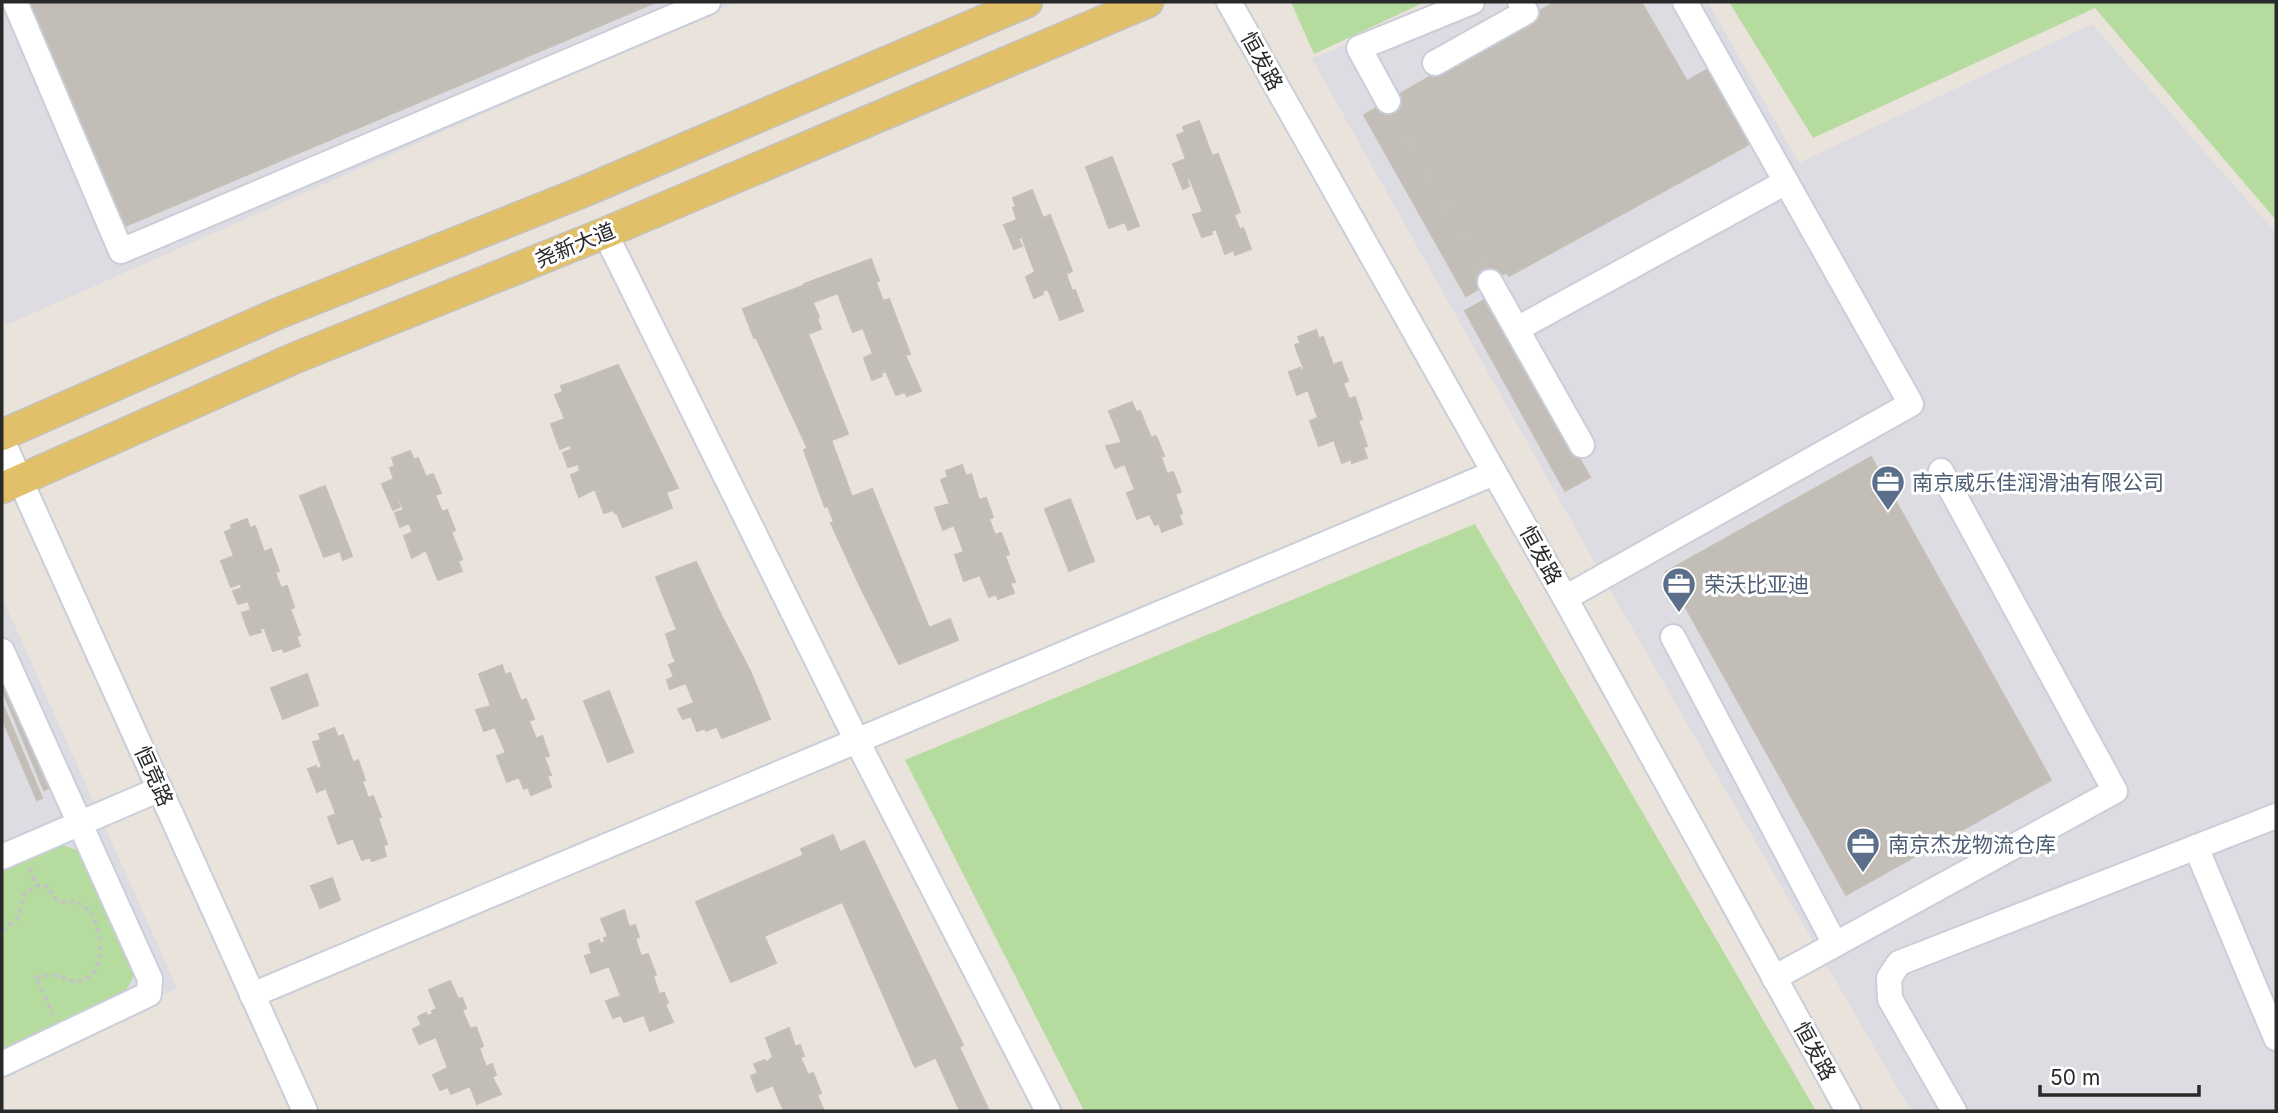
<svg xmlns="http://www.w3.org/2000/svg" width="2278" height="1113" viewBox="0 0 2278 1113" font-family="Inter,'Noto Sans SC',sans-serif">
<style>
.industrial{fill:#dddce2}
.green{fill:#b5db9e}
.building{fill:#c2beb7;stroke:#c4bfb6;stroke-width:2}
.lines{fill:none;stroke-linecap:round;stroke-linejoin:round}
.minor-tunnel{stroke:#c3beb8;stroke-width:24;stroke-dasharray:24 12;stroke-linecap:butt}
.minor-casing{stroke:#caced9;stroke-width:28}
.major-casing{stroke:#c3c3c3;stroke-width:33}
.path{stroke:#c3c3c3;stroke-width:3.5;stroke-dasharray:5 3.5;stroke-linecap:butt}
.minor{stroke:#fff;stroke-width:24}
.major{stroke:#e1c069;stroke-width:30}
.labels{text-anchor:middle;dominant-baseline:central;stroke-width:6;stroke-linejoin:round;paint-order:stroke}
.street-label{font-size:21px;fill:#292929;stroke:#fff}
.service-label{font-size:21px;fill:#4e5e75;stroke:#fff;text-anchor:start}
</style>
<rect width="100%" height="100%" fill="#e9e3dc"/>
<g class="industrial">
<path d="M 2,2 L 736,2 L 6,325 L 2,314 Z"/>
<path d="M 1447,2 L 1708,2 L 1799,163 L 2092,24 L 2276,233 L 2276,1111 L 1911,1111 L 1609,588 L 1312,59 Z"/>
<path d="M 2,597 L 177,988 L 2,1074 Z"/>
</g>
<g class="green">
<path d="M 1291,2 L 1425,2 L 1314,54 Z"/>
<path d="M 1729,2 L 2276,2 L 2276,220 L 2095,8 L 1813,138 Z"/>
<path d="M 1475,524 L 1816,1111 L 1084,1111 L 905,760 Z"/>
<path d="M 62,845 L 80,851 L 134,975 L 122,999 L 2,1056 L 2,870 Z"/>
</g>
<g class="building">
<path d="M 28,2 L 656,2 L 123,227 Z"/>
<path d="M 1555,2 L 1641,2 L 1687,81 L 1583,139 L 1516,25 Z"/>
<path d="M 1516,25 L 1583,139 L 1481,195 L 1419,83 Z"/>
<path d="M 1710,68 L 1751,143 L 1509,276 L 1468,202 Z"/>
<path d="M 1419,83 L 1481,195 L 1468,202 L 1507,272 L 1466,296 L 1364,115 Z"/>
<path d="M 1199,121 L 1212,156 L 1218,154 L 1240,212 L 1234,215 L 1240,230 L 1243,228 L 1251,249 L 1235,255 L 1234,250 L 1225,254 L 1216,229 L 1211,231 L 1212,234 L 1202,237 L 1193,215 L 1203,212 L 1190,179 L 1186,177 L 1189,186 L 1183,189 L 1173,164 L 1186,159 L 1177,135 L 1185,132 L 1183,127 Z"/>
<path d="M 1112,157 L 1139,226 L 1128,230 L 1125,222 L 1109,228 L 1086,167 Z"/>
<path d="M 1032,190 L 1043,218 L 1050,215 L 1072,271 L 1066,274 L 1072,291 L 1075,290 L 1083,311 L 1060,320 L 1048,289 L 1042,291 L 1043,294 L 1034,298 L 1026,277 L 1035,272 L 1022,237 L 1018,239 L 1022,246 L 1014,249 L 1004,225 L 1017,220 L 1013,208 L 1016,207 L 1013,198 Z"/>
<path d="M 871,259 L 879,281 L 876,282 L 869,264 L 854,270 L 856,276 L 848,278 L 857,302 L 843,307 L 838,293 L 811,303 L 804,284 Z"/>
<path d="M 869,264 L 883,301 L 889,299 L 910,354 L 905,355 L 921,391 L 907,396 L 905,392 L 896,395 L 886,371 L 881,373 L 882,376 L 872,380 L 864,358 L 873,354 L 863,328 L 853,332 L 843,307 L 857,302 L 848,278 L 856,276 L 854,270 Z"/>
<path d="M 805,285 L 819,317 L 817,318 L 821,329 L 782,344 L 777,329 L 754,338 L 743,309 Z"/>
<path d="M 1488,298 L 1590,477 L 1565,491 L 1465,311 Z"/>
<path d="M 777,329 L 782,344 L 808,334 L 848,434 L 808,449 L 756,337 Z"/>
<path d="M 1316,330 L 1319,339 L 1323,337 L 1333,365 L 1341,362 L 1348,381 L 1343,383 L 1349,399 L 1355,397 L 1362,419 L 1358,420 L 1367,446 L 1363,447 L 1367,458 L 1352,463 L 1351,459 L 1342,463 L 1334,440 L 1319,446 L 1310,421 L 1318,418 L 1308,390 L 1297,395 L 1289,372 L 1300,368 L 1300,371 L 1304,369 L 1295,345 L 1301,343 L 1298,337 Z"/>
<path d="M 618,365 L 678,488 L 666,492 L 672,508 L 623,527 L 617,513 L 629,508 L 619,470 L 623,468 L 616,451 L 611,453 L 603,432 L 608,430 L 601,412 L 595,414 L 588,396 L 583,398 L 576,381 Z"/>
<path d="M 576,381 L 583,398 L 588,396 L 595,414 L 601,412 L 608,430 L 603,432 L 611,453 L 616,451 L 623,468 L 619,470 L 629,508 L 615,513 L 613,510 L 604,513 L 595,489 L 579,497 L 571,475 L 580,471 L 578,464 L 568,467 L 563,453 L 572,449 L 570,445 L 560,449 L 551,424 L 565,419 L 555,395 L 563,392 L 561,386 Z"/>
<path d="M 1132,402 L 1136,412 L 1140,411 L 1151,438 L 1156,436 L 1164,456 L 1161,457 L 1167,474 L 1173,472 L 1181,492 L 1175,494 L 1182,513 L 1179,515 L 1182,524 L 1162,532 L 1159,523 L 1155,525 L 1150,514 L 1137,519 L 1127,493 L 1135,490 L 1125,464 L 1115,468 L 1106,446 L 1122,443 L 1109,411 Z"/>
<path d="M 831,440 L 852,497 L 825,507 L 804,450 Z"/>
<path d="M 410,451 L 414,460 L 418,458 L 426,477 L 433,474 L 441,493 L 435,495 L 442,512 L 447,510 L 455,530 L 451,532 L 462,559 L 458,561 L 462,571 L 438,580 L 426,550 L 412,558 L 404,536 L 413,532 L 409,523 L 400,527 L 395,513 L 404,510 L 399,498 L 397,499 L 400,507 L 393,510 L 382,484 L 394,479 L 390,468 L 395,466 L 392,458 Z"/>
<path d="M 1871,457 L 2051,780 L 1846,895 L 1666,572 Z"/>
<path d="M 962,465 L 966,476 L 971,474 L 979,500 L 986,498 L 993,517 L 989,519 L 995,535 L 1001,533 L 1009,554 L 1005,556 L 1015,582 L 1010,583 L 1014,593 L 998,599 L 996,594 L 989,597 L 980,575 L 964,581 L 955,555 L 964,552 L 954,525 L 943,530 L 935,508 L 950,504 L 941,480 L 948,477 L 946,471 Z"/>
<path d="M 325,486 L 352,556 L 343,560 L 340,551 L 324,557 L 300,496 Z"/>
<path d="M 872,489 L 929,628 L 950,619 L 958,640 L 899,664 L 860,586 L 831,523 L 834,522 L 828,506 Z"/>
<path d="M 1070,499 L 1094,561 L 1069,571 L 1045,509 Z"/>
<path d="M 247,519 L 250,528 L 255,526 L 264,552 L 271,549 L 279,571 L 275,572 L 281,588 L 287,586 L 294,607 L 290,609 L 300,635 L 296,636 L 300,646 L 284,652 L 282,648 L 273,651 L 264,627 L 260,629 L 261,632 L 250,635 L 242,613 L 251,610 L 248,601 L 238,604 L 233,591 L 242,588 L 238,577 L 239,584 L 231,587 L 221,561 L 234,556 L 225,532 L 232,529 L 231,525 Z"/>
<path d="M 696,562 L 720,613 L 677,630 L 656,577 Z"/>
<path d="M 720,613 L 750,671 L 770,719 L 722,738 L 717,727 L 728,722 L 727,719 L 742,713 L 735,694 L 730,696 L 718,664 L 722,663 L 718,652 L 713,643 L 673,656 L 666,634 Z"/>
<path d="M 713,643 L 722,663 L 718,664 L 730,696 L 735,694 L 742,713 L 727,719 L 728,722 L 706,731 L 705,728 L 697,731 L 691,716 L 683,719 L 678,709 L 694,703 L 686,683 L 670,689 L 667,680 L 674,677 L 669,665 L 676,662 L 673,656 Z"/>
<path d="M 502,665 L 505,675 L 510,673 L 521,701 L 526,699 L 534,719 L 529,721 L 536,739 L 542,736 L 549,756 L 544,757 L 551,775 L 547,776 L 551,787 L 531,795 L 528,787 L 524,789 L 519,777 L 507,782 L 497,756 L 506,753 L 495,727 L 484,731 L 476,710 L 491,706 L 479,674 Z"/>
<path d="M 2,668 L 51,787 L 44,790 L 2,689 Z"/>
<path d="M 307,674 L 318,705 L 283,719 L 271,688 Z"/>
<path d="M 609,691 L 633,752 L 608,762 L 584,701 Z"/>
<path d="M 2,703 L 42,798 L 37,800 L 2,718 Z"/>
<path d="M 334,728 L 338,737 L 343,735 L 353,763 L 358,760 L 365,780 L 362,781 L 368,798 L 373,796 L 381,817 L 378,818 L 387,844 L 383,845 L 386,856 L 372,861 L 370,857 L 362,860 L 353,838 L 338,844 L 328,817 L 336,814 L 326,788 L 317,792 L 308,769 L 316,766 L 317,769 L 322,767 L 313,742 L 321,740 L 319,734 Z"/>
<path d="M 833,835 L 844,862 L 828,869 L 842,902 L 817,913 L 805,884 L 814,880 L 801,849 Z"/>
<path d="M 864,841 L 963,1045 L 915,1067 L 828,869 L 844,862 L 840,852 Z"/>
<path d="M 804,855 L 814,880 L 805,884 L 817,913 L 764,936 L 776,963 L 731,982 L 696,902 Z"/>
<path d="M 332,878 L 340,900 L 320,908 L 311,886 Z"/>
<path d="M 624,910 L 629,927 L 635,925 L 639,937 L 635,938 L 641,956 L 648,954 L 656,975 L 653,976 L 659,994 L 664,993 L 668,1003 L 665,1004 L 673,1022 L 650,1031 L 644,1015 L 624,1022 L 621,1015 L 613,1018 L 606,1001 L 621,996 L 609,966 L 591,973 L 585,956 L 592,954 L 589,944 L 599,940 L 600,944 L 605,942 L 604,938 L 608,937 L 601,919 Z"/>
<path d="M 450,981 L 458,999 L 462,998 L 466,1008 L 462,1010 L 470,1029 L 476,1027 L 483,1046 L 479,1048 L 486,1067 L 492,1064 L 496,1075 L 492,1077 L 501,1094 L 477,1104 L 470,1086 L 451,1094 L 448,1087 L 440,1090 L 433,1075 L 448,1068 L 436,1037 L 419,1044 L 413,1029 L 422,1025 L 418,1017 L 426,1013 L 427,1016 L 433,1014 L 432,1011 L 437,1009 L 429,990 Z"/>
<path d="M 789,1028 L 795,1047 L 800,1045 L 804,1056 L 800,1057 L 808,1075 L 813,1073 L 821,1093 L 817,1095 L 824,1111 L 784,1111 L 773,1085 L 757,1092 L 751,1076 L 758,1073 L 754,1064 L 765,1060 L 766,1063 L 773,1057 L 766,1038 Z"/>
<path d="M 959,1047 L 989,1111 L 960,1111 L 936,1058 Z"/>
</g>
<g class="lines">
<path class="minor-tunnel" d="M 1388,101 L 1490,282"/>
<g class="minor-casing">
<g id="minor">
<path d="M 15,2 L 121,251 L 708,2"/>
<path d="M 1229,2 L 1565,598 L 1848,1111"/>
<path d="M 1435,63 L 1526,12 L 1520,2"/>
<path d="M 1388,101 L 1359,48 L 1472,2"/>
<path d="M 605,233 L 857,741 L 1048,1111"/>
<path d="M 1490,282 L 1582,445"/>
<path d="M 1517,329 L 1786,182"/>
<path d="M 2,440 L 305,1111"/>
<path d="M 1565,598 L 1911,404 L 1685,2"/>
<path d="M 1673,637 L 1835,944"/>
<path d="M 2,651 L 150,979 L 149,994 L 2,1064"/>
<path d="M 2196,847 L 2276,1038"/>
<path d="M 2,857 L 160,789"/>
<path d="M 1774,978 L 2115,791 L 1941,471"/>
<path d="M 252,995 L 1494,473"/>
<path d="M 1954,1111 L 1890,999 L 1889,978 L 1899,963 L 2276,816"/>
</g>
</g>
<g class="major-casing">
<g id="major">
<path d="M 2,435 L 277,314 L 585,191 L 1027,2"/>
<path d="M 2,488 L 295,358 L 605,233 L 1148,2"/>
</g>
</g>
<g class="path">
<path d="M 30,868 L 37,886"/>
<path d="M 2,931 L 18,918 L 24,894 L 41,884 L 49,887 L 53,897 L 60,902 L 75,901 C 82,905 88,909 92,915 C 103,934 107,975 79,981 C 69,983 62,975 52,975 C 48,975 41,977 36,977 L 53,1015"/>
</g>
<use href="#minor" class="minor"/>
<use href="#major" class="major"/>
</g>
<defs>
<g id="office-pin" transform="scale(1.75)"><path d="M0 17L-7.5 6A9.5 9.5 0 1 1 7.5 6Z" fill="#5c6f8a" stroke="#fff"/><path d="M-6-3h4V-5.5h4V-3h4V5H-6ZM-1-4.5V-3h2v-1.5ZM-6 0V1H6V0Z" fill="#fff"/></g>
</defs>
<g fill-rule="evenodd">
<use href="#office-pin" x="1888" y="482"/>
<use href="#office-pin" x="1679" y="584"/>
<use href="#office-pin" x="1863" y="844"/>
</g>
<g class="labels">
<g class="street-label">
<text transform="translate(1262 61) rotate(61)">恒发路</text>
<text transform="translate(575 245) rotate(-22)">尧新大道</text>
<text transform="translate(1541 555) rotate(61)">恒发路</text>
<text transform="translate(154 776) rotate(66)">恒竞路</text>
<text transform="translate(1815 1051) rotate(61)">恒发路</text>
</g>
<g class="service-label">
<text x="1912" y="482">南京威乐佳润滑油有限公司</text>
<text x="1704" y="584">荣沃比亚迪</text>
<text x="1888" y="844">南京杰龙物流仓库</text>
</g>
</g>
<rect width="2278" height="1113" fill="none" stroke="#292929" stroke-width="7"/>
<path d="M2040 1085v10h159v-10" fill="none" stroke="#292929" stroke-width="3.5"/>
<text x="2050" y="1085" font-size="21" fill="#292929" stroke="#ffffff" stroke-width="5" paint-order="stroke">50 m</text>
</svg>
